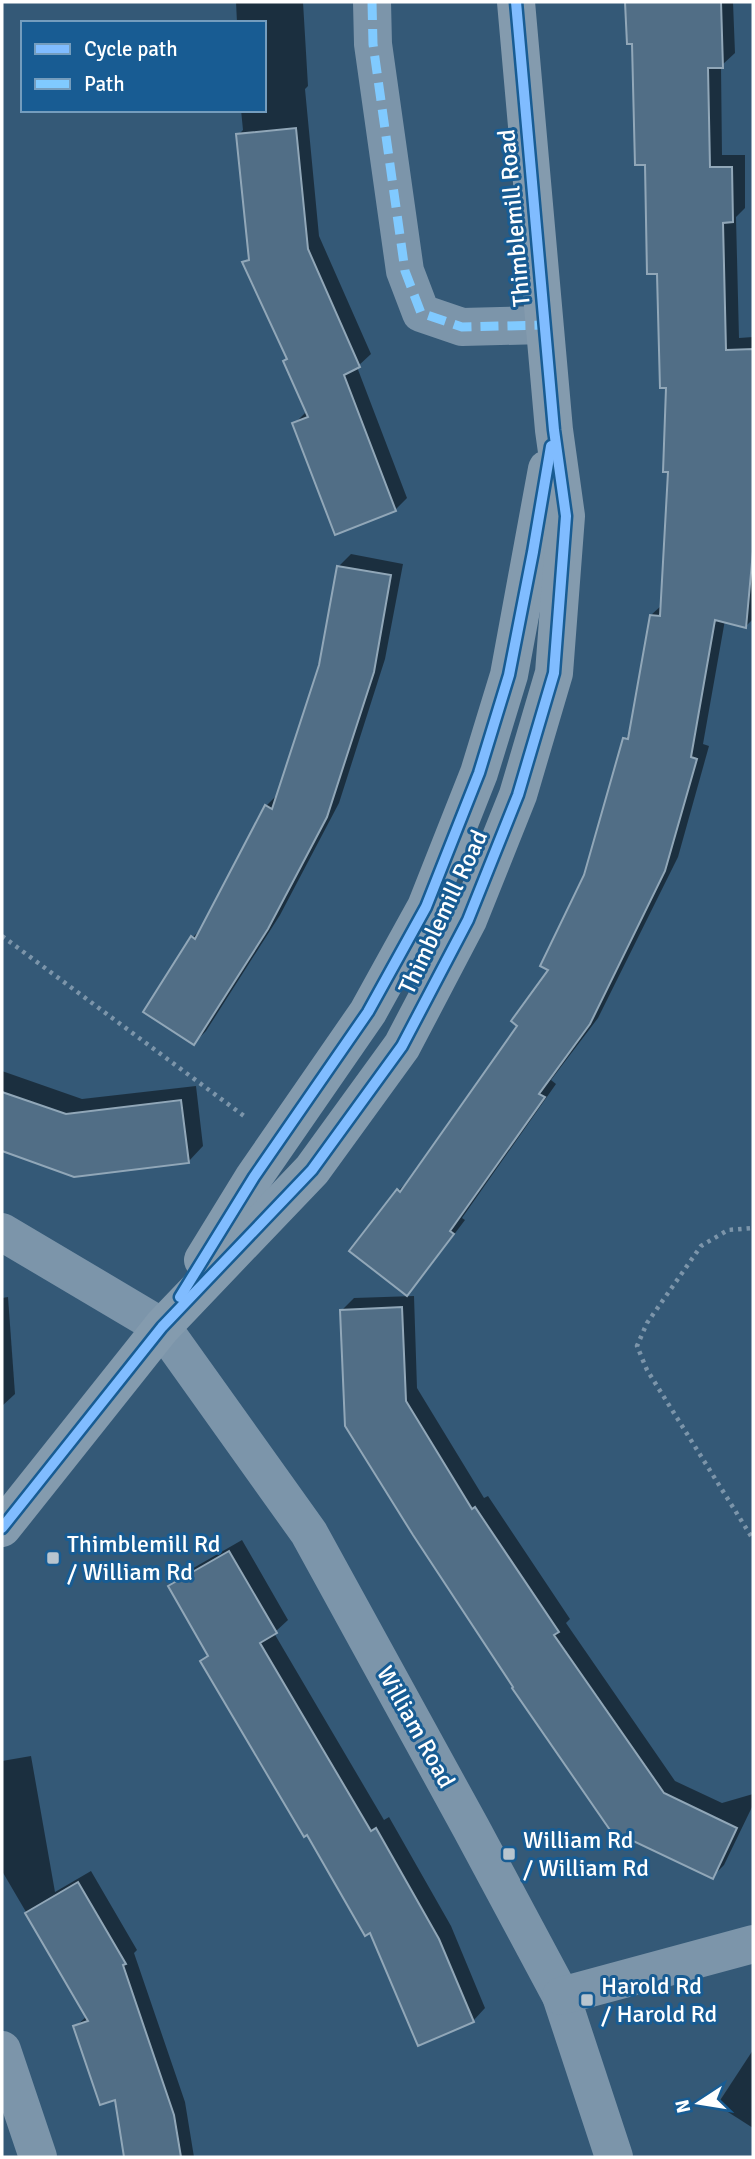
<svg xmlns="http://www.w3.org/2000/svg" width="755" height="2159" viewBox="0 0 755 2159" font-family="Signika,sans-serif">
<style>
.shadow{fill:#0007}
.building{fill:#516e86;stroke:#91a7b8;stroke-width:2}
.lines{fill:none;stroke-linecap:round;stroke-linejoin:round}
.path{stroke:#7c95aa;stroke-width:4.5;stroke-dasharray:3.5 5;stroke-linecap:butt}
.minor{stroke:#7c95aa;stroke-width:38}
.secondary{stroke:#849bae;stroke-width:38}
.quiet{stroke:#80caff;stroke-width:9;stroke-dasharray:18 9;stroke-linecap:butt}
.cycleway-casing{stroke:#185c93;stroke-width:15}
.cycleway{stroke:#80bcff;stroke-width:10}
.poi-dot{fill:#b8c5cf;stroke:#185c93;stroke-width:2.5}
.labels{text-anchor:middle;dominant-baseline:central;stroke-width:6;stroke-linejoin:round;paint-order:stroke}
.street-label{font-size:24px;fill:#fff;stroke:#185c93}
.poi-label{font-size:24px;fill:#fff;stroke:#185c93;text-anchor:start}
</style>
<rect width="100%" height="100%" fill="#345977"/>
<g class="shadow">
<path d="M 236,2 L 303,2 L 308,86 L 305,89 L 319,236 L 371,354 L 357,367 L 407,498 L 395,510 L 294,424 L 307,411 L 288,358 L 244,263 L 250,257 L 238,135 L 243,130 L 241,110 L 264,110 L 264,23 L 237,23 Z"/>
<path d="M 627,2 L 733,2 L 735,53 L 721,66 L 722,155 L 745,155 L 745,208 L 736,217 L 739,338 L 753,337 L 753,619 L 746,626 L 725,620 L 703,744 L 709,746 L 678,857 L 598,1018 L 551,1080 L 556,1084 L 462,1218 L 465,1220 L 419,1281 L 406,1294 L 398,1191 L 411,1178 L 519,1025 L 551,969 L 586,876 L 625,739 L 631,733 L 651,615 L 662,605 L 670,470 L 668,386 L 647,163 L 634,42 L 628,43 Z"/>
<path d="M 351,554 L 403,564 L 385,659 L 339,803 L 280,915 L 206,1031 L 194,1043 L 193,937 L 202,928 L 266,806 L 279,793 L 321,665 L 338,567 Z"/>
<path d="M 2,1071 L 82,1099 L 196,1086 L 203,1146 L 188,1162 L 74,1174 L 2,1149 Z"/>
<path d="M 414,1296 L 417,1388 L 484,1498 L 488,1496 L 570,1619 L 566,1623 L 675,1781 L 722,1803 L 753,1794 L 753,1805 L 724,1865 L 712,1877 L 611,1828 L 342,1310 L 354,1298 Z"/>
<path d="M 8,1297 L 15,1394 L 2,1406 L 2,1298 Z"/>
<path d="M 242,1540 L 288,1620 L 274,1633 L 384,1820 L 389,1817 L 451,1926 L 485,2008 L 473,2021 L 371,1930 L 307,1833 L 202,1661 L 209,1654 L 171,1586 L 183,1574 Z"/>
<path d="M 31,1756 L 55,1892 L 91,1871 L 137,1950 L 134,1953 L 185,2102 L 194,2157 L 125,2157 L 116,2097 L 75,2027 L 87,2016 L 2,1871 L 2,1761 Z"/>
<path d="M 753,2050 L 753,2128 L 717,2105 Z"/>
</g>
<g class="building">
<path d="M 625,2 L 721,2 L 723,68 L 708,68 L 710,167 L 732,167 L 733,222 L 723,223 L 726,350 L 753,349 L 753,551 L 746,628 L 715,620 L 691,757 L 697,759 L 665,871 L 590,1024 L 539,1094 L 545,1097 L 450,1231 L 454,1234 L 407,1296 L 349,1251 L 397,1189 L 400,1192 L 517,1026 L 511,1021 L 548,970 L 540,966 L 584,875 L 623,738 L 628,739 L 650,615 L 660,616 L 668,472 L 663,472 L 666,388 L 660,388 L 657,274 L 647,274 L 645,165 L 635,165 L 632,44 L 627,44 Z"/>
<path d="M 296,128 L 308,249 L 360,367 L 344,375 L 396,511 L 335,535 L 292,423 L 308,417 L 283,361 L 287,359 L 242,262 L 249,260 L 236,134 Z"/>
<path d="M 337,566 L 391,575 L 374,672 L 327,817 L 268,929 L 194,1045 L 143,1012 L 191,936 L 195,939 L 265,805 L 272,809 L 319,665 Z"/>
<path d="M 2,1092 L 66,1114 L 181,1100 L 189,1163 L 74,1177 L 2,1151 Z"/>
<path d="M 402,1307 L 406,1401 L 472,1509 L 475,1507 L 559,1632 L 554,1635 L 664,1793 L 737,1828 L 713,1879 L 610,1830 L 512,1688 L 513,1687 L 413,1535 L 345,1426 L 340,1310 Z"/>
<path d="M 229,1551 L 277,1633 L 260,1643 L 371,1831 L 376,1828 L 439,1939 L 474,2022 L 418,2046 L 370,1933 L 365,1936 L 307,1835 L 304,1837 L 200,1661 L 208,1656 L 168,1586 Z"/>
<path d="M 78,1882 L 126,1964 L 123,1965 L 174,2115 L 181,2157 L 124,2157 L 115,2100 L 100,2105 L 73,2026 L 88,2021 L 25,1913 Z"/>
</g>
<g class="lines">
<g class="path">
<path d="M 2,936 L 244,1116"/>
<path d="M 751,1536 L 647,1370 L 637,1346 L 647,1323 L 701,1246 L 728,1230 L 753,1228"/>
</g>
<g class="minor">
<path d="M 372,2 L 373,44 L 405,271 L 421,313 L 462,327 L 544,325"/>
<path d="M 2,1232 L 162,1327 L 309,1533 L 471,1828 L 561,1996 L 614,2157"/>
<path d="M 561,1996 L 753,1944"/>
<path d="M 2,2050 L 38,2157"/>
</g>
<g class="secondary">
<path d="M 203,1260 L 254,1177 L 368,1012 L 426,907 L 479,773 L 509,675 L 547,469"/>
<path d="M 2,1528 L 162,1327 L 312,1170 L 402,1046 L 468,920 L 518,795 L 554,673 L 566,516 L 554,430 L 516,2"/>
</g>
<path class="quiet" d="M 372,2 L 373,44 L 405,271 L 421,313 L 462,327 L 544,325"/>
<g class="cycleway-casing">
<g id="cycleway">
<path d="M 180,1297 L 254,1177 L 368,1012 L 426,907 L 479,773 L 509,675 L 533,552 L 551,446"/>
<path d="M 2,1528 L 162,1327 L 312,1170 L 402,1046 L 468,920 L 518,795 L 554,673 L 566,516 L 554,430 L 516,2"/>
</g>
</g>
<use href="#cycleway" class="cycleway"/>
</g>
<g class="poi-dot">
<rect x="46" y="1551" width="14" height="14" rx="3.5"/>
<rect x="502" y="1847" width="14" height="14" rx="3.5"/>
<rect x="580" y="1993" width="14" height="14" rx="3.5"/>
</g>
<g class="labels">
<g class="street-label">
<text transform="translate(514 218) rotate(-95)">Thimblemill Road</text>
<text transform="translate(443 912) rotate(-65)">Thimblemill Road</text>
<text transform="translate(416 1727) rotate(61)">William Road</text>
</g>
<g class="poi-label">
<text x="67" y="1544">Thimblemill Rd<tspan x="67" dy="28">/ William Rd</tspan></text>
<text x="523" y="1840">William Rd<tspan x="523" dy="28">/ William Rd</tspan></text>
<text x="601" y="1986">Harold Rd<tspan x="601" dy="28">/ Harold Rd</tspan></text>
</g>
</g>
<rect width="755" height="2159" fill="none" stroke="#ffffff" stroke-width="7"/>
<rect x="21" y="21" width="245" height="91" fill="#185c93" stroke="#749dbe" stroke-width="2"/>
<rect x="35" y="44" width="35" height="10" fill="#80bcff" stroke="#749dbe" stroke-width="2"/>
<text x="84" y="56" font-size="21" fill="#ffffff">Cycle path</text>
<rect x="35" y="79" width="35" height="10" fill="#80caff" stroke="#749dbe" stroke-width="2"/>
<text x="84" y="91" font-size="21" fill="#ffffff">Path</text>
<g transform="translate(699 2103) rotate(258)" stroke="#185c93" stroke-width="5" paint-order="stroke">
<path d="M0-5L12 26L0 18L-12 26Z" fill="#ffffff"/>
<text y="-10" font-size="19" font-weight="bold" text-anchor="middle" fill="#ffffff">N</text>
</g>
</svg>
